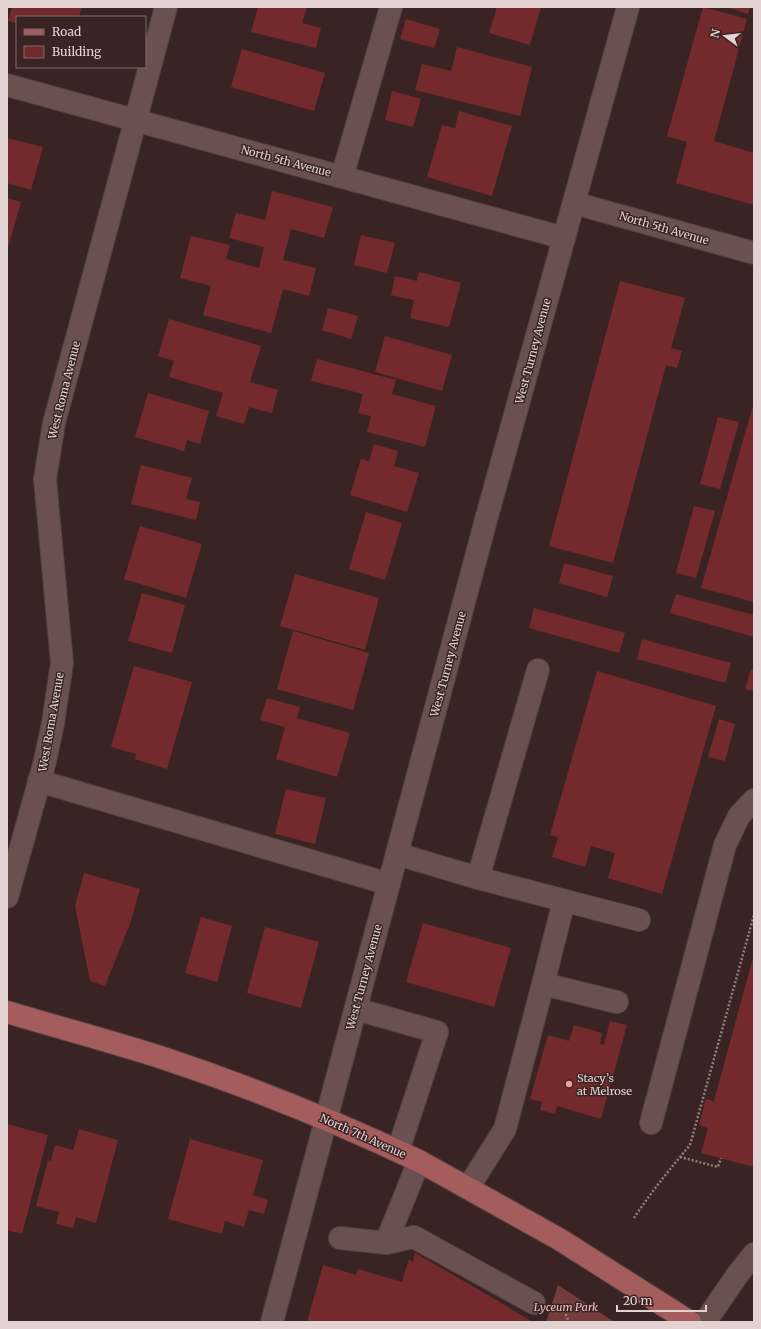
<svg xmlns="http://www.w3.org/2000/svg" width="761" height="1329" viewBox="0 0 761 1329" font-family="Merriweather,serif">
<style>
.green{fill:#743c3b}
.building{fill:#742a2c}
.lines{fill:none;stroke-linecap:round;stroke-linejoin:round}
.minor-casing{stroke:#524040;stroke-width:24}
.major-casing{stroke:#524040;stroke-width:24}
.path{stroke:#917f7e;stroke-width:2.5;stroke-dasharray:2 2;stroke-linecap:butt}
.minor{stroke:#6a5150;stroke-width:22}
.major{stroke:#a45c5c;stroke-width:22}
.poi-dot{fill:#f59b99;stroke:#3a2423;stroke-width:1.5}
.labels{text-anchor:middle;dominant-baseline:central;stroke-width:3;stroke-linejoin:round;paint-order:stroke}
.street-label{font-size:11px;fill:#e2d3d2;stroke:#3a2423}
.poi-label{font-size:11px;fill:#e2d3d2;stroke:#3a2423;text-anchor:start}
.park-label{font-size:11px;font-style:italic;fill:#f2c3c1;stroke:#3a2423}
</style>
<rect width="100%" height="100%" fill="#3a2423"/>
<path class="green" d="M 558,1285 L 614,1322 L 546,1322 Z"/>
<g class="building">
<path d="M 12,7 L 82,7 L 79,17 L 17,17 L 17,23 L 8,21 Z"/>
<path d="M 258,7 L 307,7 L 302,23 L 321,28 L 316,48 L 251,32 Z"/>
<path d="M 497,7 L 541,7 L 530,45 L 489,33 Z"/>
<path d="M 703,7 L 747,19 L 714,141 L 754,153 L 754,205 L 676,183 L 687,142 L 667,136 Z"/>
<path d="M 726,7 L 750,7 L 748,14 Z"/>
<path d="M 406,19 L 440,29 L 434,48 L 400,39 Z"/>
<path d="M 457,47 L 532,67 L 520,116 L 415,90 L 422,64 L 451,71 Z"/>
<path d="M 242,49 L 325,73 L 314,111 L 231,87 Z"/>
<path d="M 392,91 L 421,99 L 413,127 L 385,120 Z"/>
<path d="M 459,111 L 512,126 L 492,196 L 427,177 L 442,125 L 455,128 Z"/>
<path d="M 7,138 L 43,147 L 31,190 L 7,183 Z"/>
<path d="M 272,191 L 333,207 L 324,238 L 291,229 L 283,260 L 316,268 L 309,296 L 283,289 L 271,333 L 203,315 L 211,286 L 180,278 L 191,236 L 230,245 L 226,259 L 259,268 L 264,247 L 229,238 L 236,213 L 265,220 Z"/>
<path d="M 7,198 L 21,202 L 7,251 Z"/>
<path d="M 361,235 L 395,243 L 387,273 L 354,265 Z"/>
<path d="M 419,272 L 461,283 L 449,327 L 410,318 L 414,300 L 391,295 L 395,276 L 417,281 Z"/>
<path d="M 620,281 L 685,298 L 671,348 L 682,351 L 677,368 L 666,365 L 613,563 L 549,546 Z"/>
<path d="M 328,308 L 358,316 L 351,339 L 322,330 Z"/>
<path d="M 169,319 L 261,346 L 250,382 L 278,390 L 272,413 L 249,407 L 244,424 L 216,416 L 223,393 L 169,377 L 174,361 L 158,356 Z"/>
<path d="M 385,336 L 452,355 L 442,391 L 375,372 Z"/>
<path d="M 317,359 L 396,380 L 392,394 L 436,406 L 425,447 L 367,432 L 371,416 L 358,413 L 363,394 L 311,381 Z"/>
<path d="M 148,393 L 209,411 L 200,444 L 187,440 L 184,451 L 135,437 Z"/>
<path d="M 754,402 L 754,602 L 701,588 Z"/>
<path d="M 718,417 L 739,422 L 720,489 L 700,484 Z"/>
<path d="M 374,444 L 398,451 L 394,466 L 419,473 L 407,512 L 350,495 L 361,459 L 369,461 Z"/>
<path d="M 141,465 L 192,478 L 186,499 L 200,502 L 196,520 L 131,504 Z"/>
<path d="M 694,506 L 715,511 L 696,578 L 676,573 Z"/>
<path d="M 366,512 L 402,523 L 385,580 L 349,569 Z"/>
<path d="M 140,526 L 202,544 L 186,598 L 124,579 Z"/>
<path d="M 564,563 L 613,576 L 607,597 L 559,583 Z"/>
<path d="M 295,574 L 379,598 L 365,650 L 280,626 Z"/>
<path d="M 142,593 L 185,605 L 172,653 L 128,641 Z"/>
<path d="M 676,594 L 754,615 L 754,637 L 670,613 Z"/>
<path d="M 534,608 L 625,633 L 619,653 L 529,628 Z"/>
<path d="M 293,631 L 369,653 L 353,710 L 277,689 Z"/>
<path d="M 642,639 L 731,663 L 725,683 L 637,659 Z"/>
<path d="M 134,666 L 192,682 L 167,769 L 135,759 L 136,754 L 111,747 Z"/>
<path d="M 751,669 L 754,670 L 754,691 L 745,689 Z"/>
<path d="M 597,671 L 716,706 L 662,894 L 608,878 L 615,853 L 591,846 L 585,867 L 552,857 L 558,837 L 550,835 Z"/>
<path d="M 267,698 L 300,707 L 297,718 L 350,733 L 337,777 L 276,759 L 285,727 L 260,720 Z"/>
<path d="M 719,719 L 735,724 L 725,761 L 708,757 Z"/>
<path d="M 286,789 L 326,798 L 315,844 L 275,834 Z"/>
<path d="M 84,873 L 140,889 L 131,921 L 105,986 L 90,981 L 75,906 Z"/>
<path d="M 201,917 L 232,926 L 217,982 L 185,973 Z"/>
<path d="M 423,923 L 511,948 L 494,1007 L 406,982 Z"/>
<path d="M 265,927 L 319,942 L 301,1008 L 247,993 Z"/>
<path d="M 754,954 L 754,1167 L 701,1153 L 708,1128 L 699,1125 L 706,1099 L 714,1101 Z"/>
<path d="M 610,1021 L 627,1025 L 601,1119 L 557,1106 L 555,1114 L 540,1110 L 542,1102 L 530,1099 L 548,1035 L 569,1041 L 574,1025 L 602,1033 L 600,1044 L 604,1045 Z"/>
<path d="M 7,1124 L 48,1135 L 22,1234 L 7,1230 Z"/>
<path d="M 79,1129 L 118,1140 L 96,1223 L 76,1217 L 73,1228 L 56,1224 L 59,1212 L 36,1206 L 48,1160 L 51,1161 L 55,1145 L 73,1150 Z"/>
<path d="M 190,1139 L 263,1160 L 253,1195 L 268,1200 L 264,1214 L 249,1210 L 244,1227 L 225,1221 L 222,1234 L 168,1219 Z"/>
<path d="M 415,1253 L 469,1284 L 533,1322 L 307,1322 L 323,1265 L 356,1275 L 358,1269 L 402,1282 L 409,1259 L 413,1262 Z"/>
</g>
<g class="lines">
<g class="minor-casing">
<g id="minor">
<path d="M 7,85 L 564,238"/>
<path d="M 342,177 L 391,7"/>
<path d="M 574,203 L 754,253"/>
<path d="M 39,781 L 389,884"/>
<path d="M 397,854 L 478,878 L 639,920"/>
<path d="M 478,878 L 538,670"/>
<path d="M 7,897 L 45,761 L 53,723 L 62,663 L 45,479 L 54,423 L 166,7"/>
<path d="M 543,984 L 564,901"/>
<path d="M 356,1009 L 437,1032 L 398,1151"/>
<path d="M 651,1123 L 725,845 L 739,816 L 754,800"/>
<path d="M 468,1188 L 505,1129 L 543,984 L 617,1002"/>
<path d="M 340,1238 L 386,1243 L 419,1161"/>
<path d="M 386,1243 L 414,1237 L 534,1303"/>
<path d="M 272,1322 L 487,516 L 628,7"/>
<path d="M 705,1322 L 738,1274 L 754,1254"/>
</g>
</g>
<g class="major-casing">
<path id="major" d="M 7,1012 C 60,1028 114,1042 166,1059 C 253,1088 337,1122 419,1161 L 559,1239 L 690,1322"/>
</g>
<g class="path">
<path d="M 680,1157 L 718,1167 L 721,1158"/>
<path d="M 634,1218 C 651,1192 670,1169 690,1145 L 754,915"/>
<path d="M 561,1303 L 569,1322"/>
</g>
<use href="#minor" class="minor"/>
<use href="#major" class="major"/>
</g>
<circle class="poi-dot" cx="569" cy="1084" r="4"/>
<g class="labels">
<g class="street-label">
<text transform="translate(286 161) rotate(15)">North 5th Avenue</text>
<text transform="translate(664 228) rotate(16)">North 5th Avenue</text>
<text transform="translate(533 351) rotate(-75)">West Turney Avenue</text>
<text transform="translate(64 390) rotate(-76)">West Roma Avenue</text>
<text transform="translate(448 664) rotate(-75)">West Turney Avenue</text>
<text transform="translate(51 722) rotate(-80)">West Roma Avenue</text>
<text transform="translate(364 977) rotate(-75)">West Turney Avenue</text>
<text transform="translate(363 1136) rotate(24)">North 7th Avenue</text>
</g>
<g class="poi-label">
<text x="577" y="1078">Stacy’s<tspan x="577" dy="13">at Melrose</tspan></text>
</g>
<g class="park-label">
<text x="566" y="1307">Lyceum Park</text>
</g>
</g>
<rect width="761" height="1329" fill="none" stroke="#e2d3d2" stroke-width="16"/>
<rect x="16" y="16" width="130" height="52" fill="#3a2423" stroke="#7d6a69"/>
<rect x="24" y="29" width="20" height="6" fill="#a45c5c" stroke="#7d6a69"/>
<text x="52" y="36" font-size="12" fill="#e2d3d2">Road</text>
<rect x="24" y="46" width="20" height="12" fill="#742a2c" stroke="#7d6a69"/>
<text x="52" y="56" font-size="12" fill="#e2d3d2">Building</text>
<g transform="translate(725 36) rotate(285)" stroke="#3a2423" stroke-width="3" paint-order="stroke">
<path d="M0-3L7 15L0 10L-7 15Z" fill="#e2d3d2"/>
<text y="-6" font-size="11" font-weight="bold" text-anchor="middle" fill="#e2d3d2">N</text>
</g>
<path d="M617 1305v6h89v-6" fill="none" stroke="#e2d3d2" stroke-width="2"/>
<text x="623" y="1305" font-size="12" fill="#e2d3d2" stroke="#3a2423" stroke-width="3" paint-order="stroke">20 m</text>
</svg>
